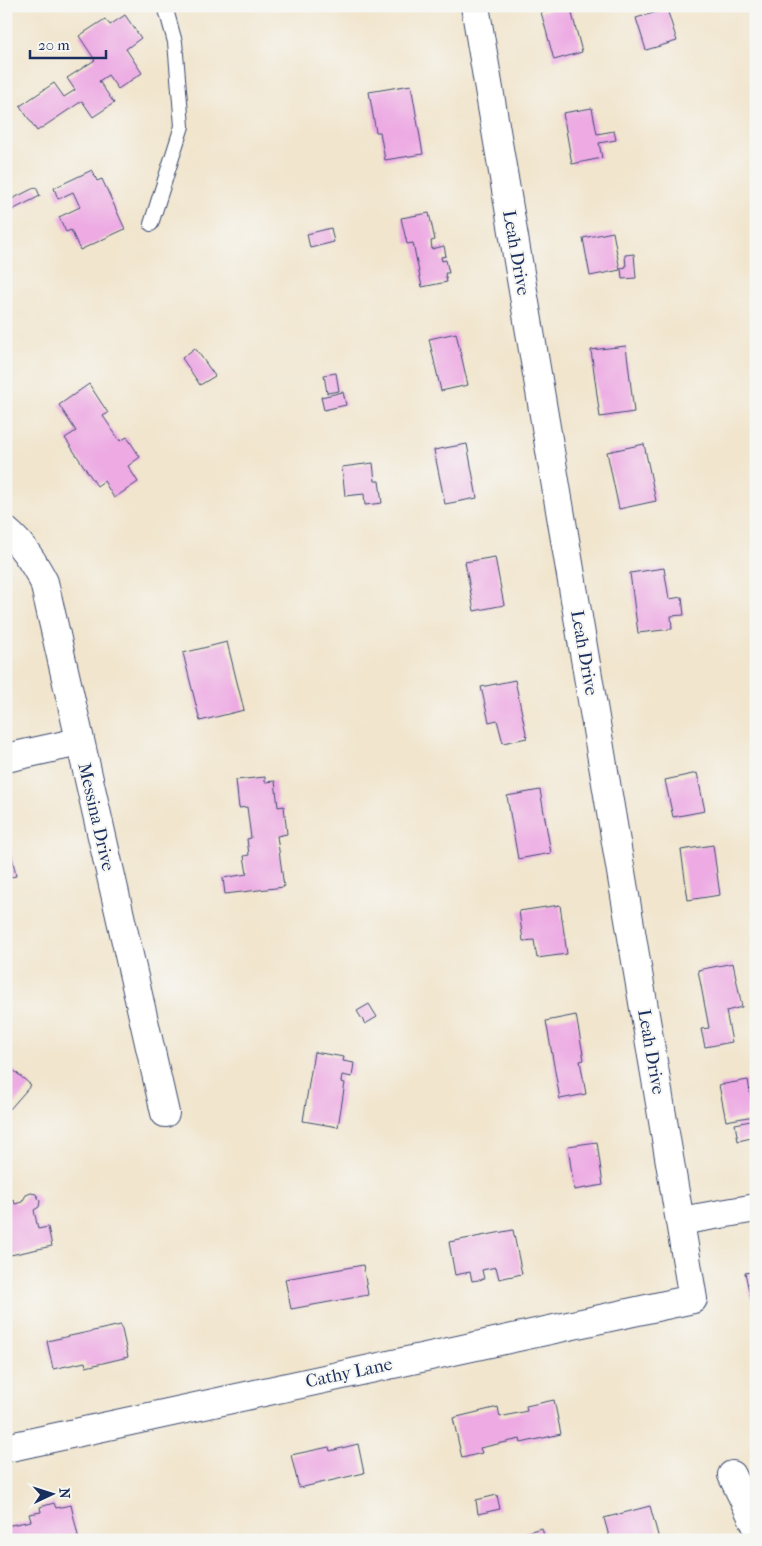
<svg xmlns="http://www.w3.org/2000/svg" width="762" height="1546" viewBox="0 0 762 1546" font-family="'IM FELL French Canon',serif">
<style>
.building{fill:#edaae3}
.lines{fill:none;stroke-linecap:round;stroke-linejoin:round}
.service-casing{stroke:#3b4a6f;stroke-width:16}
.minor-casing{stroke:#3b4a6f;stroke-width:30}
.service{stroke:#fff;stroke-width:14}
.minor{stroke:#fff;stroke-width:28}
.labels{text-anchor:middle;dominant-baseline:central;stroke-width:4;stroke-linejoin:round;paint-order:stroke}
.street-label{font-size:18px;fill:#1b2f5e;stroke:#f6f6f2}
</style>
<rect width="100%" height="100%" fill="#f6f6f2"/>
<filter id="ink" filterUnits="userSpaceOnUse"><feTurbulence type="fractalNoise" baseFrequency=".02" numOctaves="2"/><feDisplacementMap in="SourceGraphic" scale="10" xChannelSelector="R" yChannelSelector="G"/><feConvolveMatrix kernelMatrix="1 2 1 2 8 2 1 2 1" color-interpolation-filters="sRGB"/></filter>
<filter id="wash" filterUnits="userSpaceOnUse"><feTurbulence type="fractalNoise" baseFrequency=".0096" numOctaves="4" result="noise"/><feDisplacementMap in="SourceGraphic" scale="20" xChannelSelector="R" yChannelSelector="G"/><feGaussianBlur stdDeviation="1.12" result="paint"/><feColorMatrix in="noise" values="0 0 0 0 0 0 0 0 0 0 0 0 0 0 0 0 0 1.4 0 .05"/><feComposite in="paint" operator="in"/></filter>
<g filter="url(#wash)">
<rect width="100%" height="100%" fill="#f1e5cd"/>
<g id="blocks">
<g class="building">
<path d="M 563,6 L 570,6 L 582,52 L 554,60 L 541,12 Z"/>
<path d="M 667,9 L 677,41 L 646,50 L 636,18 Z"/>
<path d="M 125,15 L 141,38 L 126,49 L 142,73 L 118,89 L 108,75 L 99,81 L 114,103 L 93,117 L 82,101 L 37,131 L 20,106 L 54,83 L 64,97 L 75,90 L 67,78 L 95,60 L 79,36 L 105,19 L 110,25 Z"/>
<path d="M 411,85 L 423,154 L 385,160 L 380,132 L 376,132 L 369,92 Z"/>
<path d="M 592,108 L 597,134 L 614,131 L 616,140 L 599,143 L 602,158 L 572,164 L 563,113 Z"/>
<path d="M 92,170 L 97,181 L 102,179 L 125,229 L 80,250 L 71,230 L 66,232 L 59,217 L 80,207 L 73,192 L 58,199 L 54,188 Z"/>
<path d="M 36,187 L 40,196 L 6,213 L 6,202 Z"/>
<path d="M 429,213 L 435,240 L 431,241 L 432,249 L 444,246 L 446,256 L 441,257 L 442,261 L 446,260 L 449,273 L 445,273 L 447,282 L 422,287 L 413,243 L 407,244 L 401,218 Z"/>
<path d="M 331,228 L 334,242 L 310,248 L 307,234 Z"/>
<path d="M 613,232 L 620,270 L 590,276 L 583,238 Z"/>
<path d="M 634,254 L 636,278 L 622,279 L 621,268 L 626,267 L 625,255 Z"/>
<path d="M 456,333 L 468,385 L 441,391 L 429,339 Z"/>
<path d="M 626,346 L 634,412 L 600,417 L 591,350 Z"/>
<path d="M 195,348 L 215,376 L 200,385 L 182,358 Z"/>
<path d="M 336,373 L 339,391 L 327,393 L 324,375 Z"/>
<path d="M 89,384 L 108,413 L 103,416 L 120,441 L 127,437 L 140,457 L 128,466 L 138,482 L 114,498 L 104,481 L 97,486 L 65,438 L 76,431 L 59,405 Z"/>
<path d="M 343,392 L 346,405 L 324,410 L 321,397 Z"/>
<path d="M 467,444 L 477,498 L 445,504 L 434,450 Z"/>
<path d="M 644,444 L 656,501 L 619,509 L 607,452 Z"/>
<path d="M 373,463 L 375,481 L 379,481 L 382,503 L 365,505 L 364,494 L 345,496 L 342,467 Z"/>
<path d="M 495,557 L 504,605 L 474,611 L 465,562 Z"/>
<path d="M 664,568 L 669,599 L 682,597 L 684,615 L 671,616 L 672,629 L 638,633 L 630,573 Z"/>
<path d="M 227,642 L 244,710 L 200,721 L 183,653 Z"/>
<path d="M 515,680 L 527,738 L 503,743 L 497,720 L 489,722 L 481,687 Z"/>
<path d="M 697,773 L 705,811 L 673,817 L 665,780 Z"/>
<path d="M 265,777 L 265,782 L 275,781 L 278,807 L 284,806 L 287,834 L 277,836 L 284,887 L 225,894 L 223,878 L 247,874 L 244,856 L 249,855 L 247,839 L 251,838 L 247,807 L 239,808 L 236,780 Z"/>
<path d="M 540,790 L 551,853 L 518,859 L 507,796 Z"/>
<path d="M 9,842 L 16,876 L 6,878 L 6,843 Z"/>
<path d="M 713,845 L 720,895 L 688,900 L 681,850 Z"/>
<path d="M 560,905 L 567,954 L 537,958 L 534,940 L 523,941 L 519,911 Z"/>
<path d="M 733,963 L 742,1007 L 726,1011 L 732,1042 L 705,1047 L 701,1029 L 709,1028 L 698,970 Z"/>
<path d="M 369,1004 L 377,1017 L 365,1024 L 357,1011 Z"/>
<path d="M 576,1015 L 584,1060 L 580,1061 L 586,1094 L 560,1099 L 546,1021 Z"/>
<path d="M 314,1052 L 344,1057 L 343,1061 L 354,1063 L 352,1077 L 342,1075 L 341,1082 L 345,1083 L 338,1127 L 303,1121 Z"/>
<path d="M 6,1064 L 31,1085 L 10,1109 L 6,1105 Z"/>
<path d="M 748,1080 L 754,1116 L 726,1121 L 719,1085 Z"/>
<path d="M 756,1120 L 756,1137 L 738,1141 L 735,1124 Z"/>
<path d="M 597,1142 L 603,1185 L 574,1190 L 568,1146 Z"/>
<path d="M 31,1193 L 36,1194 L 40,1201 L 39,1207 L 34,1210 L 38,1229 L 48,1227 L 52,1246 L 6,1256 L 6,1202 L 14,1200 L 15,1204 L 22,1202 L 26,1195 Z"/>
<path d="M 513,1230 L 522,1274 L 499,1279 L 496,1267 L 482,1270 L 484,1279 L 472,1281 L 470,1272 L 455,1275 L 449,1242 Z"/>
<path d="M 363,1265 L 368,1295 L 291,1309 L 285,1279 Z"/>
<path d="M 756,1271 L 756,1317 L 755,1317 L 745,1273 Z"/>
<path d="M 121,1325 L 128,1357 L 86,1367 L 85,1362 L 53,1369 L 47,1341 Z"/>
<path d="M 554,1400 L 561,1434 L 521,1443 L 520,1439 L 480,1448 L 482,1453 L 462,1458 L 453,1418 L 498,1407 L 500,1417 L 527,1411 L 526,1406 Z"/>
<path d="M 358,1444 L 364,1473 L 299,1488 L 291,1455 L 329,1447 L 330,1451 Z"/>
<path d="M 497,1495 L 500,1509 L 478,1514 L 476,1500 Z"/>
<path d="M 54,1503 L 56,1508 L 71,1505 L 79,1540 L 6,1540 L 6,1526 L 31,1521 L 29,1514 L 41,1512 L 40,1507 Z"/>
<path d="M 650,1506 L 659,1539 L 610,1540 L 604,1518 Z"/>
<path d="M 542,1528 L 545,1540 L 500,1540 L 500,1539 Z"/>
</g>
</g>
</g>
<g filter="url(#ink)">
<use href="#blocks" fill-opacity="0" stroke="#3b4a6f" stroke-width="1"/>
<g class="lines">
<g class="service-casing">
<path id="service" d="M 151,224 L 182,126 L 175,42 L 165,6"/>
</g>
<g class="minor-casing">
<g id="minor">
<path d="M 6,531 C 23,545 34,563 44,582 L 165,1113"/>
<path d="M 6,758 L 79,742"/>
<path d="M 680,1221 L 756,1208"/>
<path d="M 6,1448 L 693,1299 L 475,6"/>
<path d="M 732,1475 L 756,1525"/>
</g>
</g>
<use href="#service" class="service"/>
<use href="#minor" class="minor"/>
</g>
</g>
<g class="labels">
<g class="street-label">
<text transform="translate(516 253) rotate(80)">Leah Drive</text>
<text transform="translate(584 653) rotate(80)">Leah Drive</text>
<text transform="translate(96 817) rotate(77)">Messina Drive</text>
<text transform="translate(651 1052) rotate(80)">Leah Drive</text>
<text transform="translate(349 1373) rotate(-12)">Cathy Lane</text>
</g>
</g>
<rect width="762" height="1546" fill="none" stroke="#f6f6f2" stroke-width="25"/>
<g transform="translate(52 1494) rotate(86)" stroke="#f6f6f2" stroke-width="4" paint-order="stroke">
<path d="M0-4L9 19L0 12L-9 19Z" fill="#1b2f5e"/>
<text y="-8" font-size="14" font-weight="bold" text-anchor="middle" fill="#1b2f5e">N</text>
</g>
<path d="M30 50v8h76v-8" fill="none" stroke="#1b2f5e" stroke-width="2.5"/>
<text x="38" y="50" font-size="15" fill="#1b2f5e" stroke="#f6f6f2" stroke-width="4" paint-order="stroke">20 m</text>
</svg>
